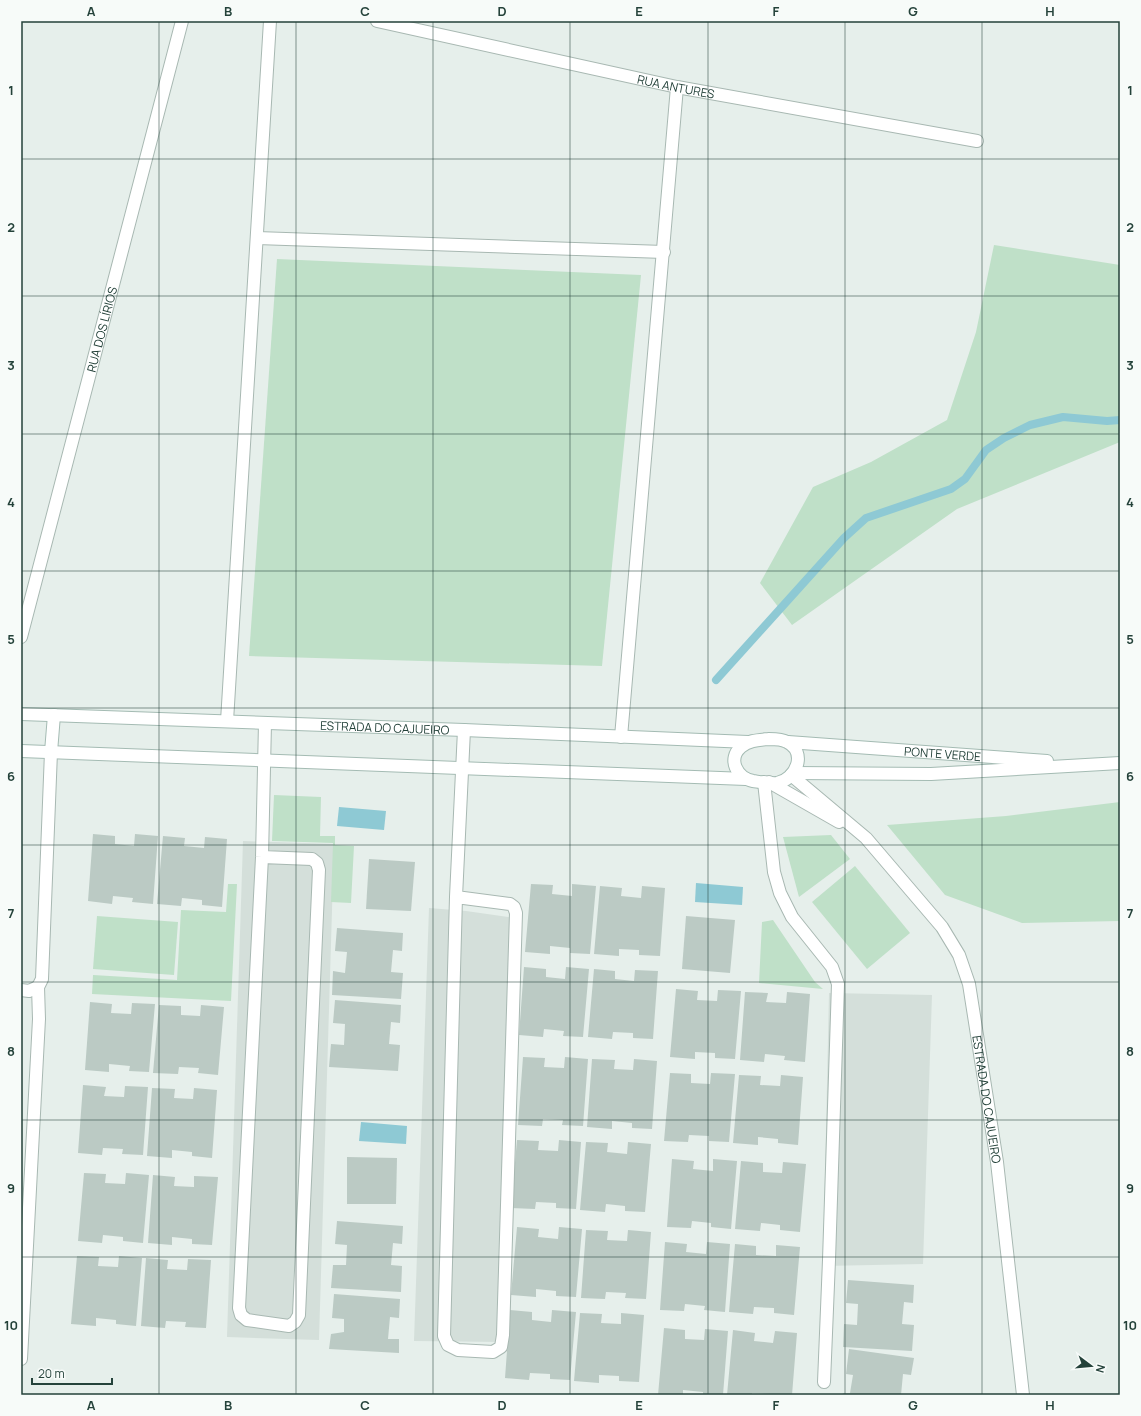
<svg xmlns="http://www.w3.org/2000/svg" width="1141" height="1416" viewBox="0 0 1141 1416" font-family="Manrope,sans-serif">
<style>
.built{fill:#d4dfda}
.green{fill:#bfe0c8}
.water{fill:#8ec9d4}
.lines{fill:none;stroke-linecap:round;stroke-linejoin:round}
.stream{stroke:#8ec9d4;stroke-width:8}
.building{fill:#bbcac4}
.service-casing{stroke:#a8b8b2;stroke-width:14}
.minor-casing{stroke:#a8b8b2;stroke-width:14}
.tertiary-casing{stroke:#a8b8b2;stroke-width:14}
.secondary-casing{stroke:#a4bbb3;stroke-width:14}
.service{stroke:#fff;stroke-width:12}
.minor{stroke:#fff;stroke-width:12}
.tertiary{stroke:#fff;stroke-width:12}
.secondary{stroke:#fff;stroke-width:12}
.grid{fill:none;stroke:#24423a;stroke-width:1;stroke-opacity:0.55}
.labels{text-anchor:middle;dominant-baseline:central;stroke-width:3.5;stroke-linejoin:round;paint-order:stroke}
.street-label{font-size:12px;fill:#24423a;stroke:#f7fbf9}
.neatline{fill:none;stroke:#24423a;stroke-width:1.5}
.grid-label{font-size:13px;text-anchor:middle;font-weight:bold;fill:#24423a}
</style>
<rect width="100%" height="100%" fill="#e6efeb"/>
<g class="built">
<path d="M 243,841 L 334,844 L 319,1340 L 227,1337 Z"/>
<path d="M 429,908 L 466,911 L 516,918 L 502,1342 L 414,1341 Z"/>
<path d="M 829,993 L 932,995 L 923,1264 L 823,1266 Z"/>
</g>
<g class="green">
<path d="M 994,245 L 1120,265 L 1120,442 L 957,509 L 792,625 L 760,583 L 813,487 L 871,462 L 947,420 L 976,332 Z"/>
<path d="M 277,259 L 641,275 L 602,666 L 249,656 Z"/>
<path d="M 274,795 L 321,797 L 320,836 L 335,836 L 335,845 L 354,846 L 351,903 L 331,902 L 333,843 L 272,841 Z"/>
<path d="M 1120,802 L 1120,921 L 1022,923 L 945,895 L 887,825 L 1006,816 Z"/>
<path d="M 831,835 L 850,859 L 799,897 L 783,837 Z"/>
<path d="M 855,866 L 910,933 L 867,969 L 812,902 Z"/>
<path d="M 228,884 L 237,884 L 231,1001 L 92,994 L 93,975 L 177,980 L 181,910 L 226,912 Z"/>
<path d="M 97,916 L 178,922 L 174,975 L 93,969 Z"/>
<path d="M 773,920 L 815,982 L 823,989 L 759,983 L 762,922 Z"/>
</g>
<g class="water">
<path d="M 339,807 L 386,811 L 384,830 L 337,826 Z"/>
<path d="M 696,883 L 743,887 L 742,905 L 695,902 Z"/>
<path d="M 361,1122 L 407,1126 L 406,1144 L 359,1141 Z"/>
</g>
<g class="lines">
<path class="stream" d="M 716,680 L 844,538 L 866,518 L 951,489 L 965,479 L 986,450 L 1004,438 L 1030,425 L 1063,417 L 1107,421 L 1120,420"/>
</g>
<g class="building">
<path d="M 93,834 L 115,836 L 115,844 L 134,846 L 135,834 L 158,836 L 153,904 L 132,902 L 133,898 L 113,896 L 112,904 L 88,901 Z"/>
<path d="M 163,836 L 185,838 L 184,846 L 204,848 L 205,837 L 227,839 L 222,907 L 202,905 L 202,900 L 182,898 L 181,906 L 157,904 Z"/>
<path d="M 369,859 L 415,862 L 411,911 L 366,909 Z"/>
<path d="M 531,884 L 553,885 L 552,894 L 572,896 L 572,884 L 596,886 L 590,954 L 570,953 L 570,948 L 550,946 L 550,954 L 525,952 Z"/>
<path d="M 600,886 L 622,888 L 621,896 L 641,898 L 642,886 L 665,888 L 660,956 L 639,955 L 639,950 L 619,949 L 619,956 L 594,954 Z"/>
<path d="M 686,916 L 735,920 L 730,973 L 682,969 Z"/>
<path d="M 337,928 L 403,933 L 402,951 L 393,950 L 391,972 L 403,973 L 401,999 L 332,995 L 333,971 L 345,973 L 347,952 L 335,951 Z"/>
<path d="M 524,967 L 546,969 L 546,977 L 565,979 L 566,967 L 589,969 L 583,1037 L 563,1036 L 564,1031 L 544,1029 L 543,1037 L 519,1035 Z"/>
<path d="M 594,969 L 615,971 L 615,979 L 634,981 L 635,970 L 658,971 L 653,1039 L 633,1038 L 633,1033 L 613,1032 L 612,1039 L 588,1037 Z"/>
<path d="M 676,989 L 698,991 L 697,1000 L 717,1001 L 718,990 L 741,991 L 735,1059 L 715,1058 L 715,1053 L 695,1052 L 695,1059 L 670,1057 Z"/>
<path d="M 745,992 L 768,993 L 766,1002 L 786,1003 L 787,992 L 810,994 L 805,1062 L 784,1060 L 785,1056 L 765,1054 L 764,1062 L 740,1060 Z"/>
<path d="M 335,1000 L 401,1005 L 400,1023 L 391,1022 L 389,1044 L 400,1045 L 398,1071 L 329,1067 L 331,1044 L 344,1045 L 345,1024 L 333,1023 Z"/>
<path d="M 90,1002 L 112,1004 L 111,1013 L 131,1014 L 132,1003 L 155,1004 L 149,1072 L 129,1071 L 130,1066 L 109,1064 L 109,1072 L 85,1070 Z"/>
<path d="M 159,1005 L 181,1006 L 181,1015 L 200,1016 L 201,1005 L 224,1007 L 218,1075 L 198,1073 L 199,1068 L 179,1067 L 178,1074 L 153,1073 Z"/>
<path d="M 523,1057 L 545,1058 L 544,1067 L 564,1068 L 565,1057 L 588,1059 L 583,1126 L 562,1125 L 563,1120 L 543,1119 L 542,1126 L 518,1125 Z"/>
<path d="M 592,1059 L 615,1060 L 614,1069 L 633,1070 L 634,1059 L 657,1061 L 652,1129 L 632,1128 L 632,1123 L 612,1121 L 612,1129 L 587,1127 Z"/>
<path d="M 670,1073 L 691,1074 L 691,1083 L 710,1084 L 711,1073 L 735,1074 L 729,1142 L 709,1141 L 709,1136 L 689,1135 L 688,1142 L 664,1141 Z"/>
<path d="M 739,1075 L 761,1076 L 760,1085 L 780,1086 L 781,1075 L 803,1077 L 798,1145 L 778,1143 L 778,1139 L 758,1137 L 758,1145 L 733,1143 Z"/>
<path d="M 83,1085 L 106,1087 L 104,1096 L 124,1097 L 125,1086 L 148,1087 L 143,1155 L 122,1154 L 123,1149 L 103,1148 L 102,1155 L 78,1153 Z"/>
<path d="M 152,1088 L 175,1089 L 174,1098 L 193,1099 L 194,1088 L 217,1090 L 212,1158 L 192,1156 L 192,1152 L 172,1150 L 172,1158 L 147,1156 Z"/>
<path d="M 517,1140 L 539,1141 L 538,1150 L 558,1151 L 559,1140 L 581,1142 L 576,1209 L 556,1208 L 556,1203 L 536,1202 L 535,1209 L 511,1208 Z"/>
<path d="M 586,1142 L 608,1143 L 607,1152 L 627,1154 L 628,1142 L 651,1144 L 645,1212 L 625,1211 L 625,1206 L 606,1204 L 605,1212 L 580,1210 Z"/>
<path d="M 347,1157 L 397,1158 L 396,1204 L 347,1204 Z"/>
<path d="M 672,1159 L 694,1161 L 693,1169 L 713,1171 L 713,1159 L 737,1161 L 731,1229 L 711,1227 L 711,1223 L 692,1221 L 691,1228 L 667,1227 Z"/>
<path d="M 741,1161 L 763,1163 L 763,1172 L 782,1173 L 783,1162 L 806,1164 L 800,1232 L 780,1230 L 780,1225 L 761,1223 L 760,1231 L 735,1229 Z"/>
<path d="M 84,1173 L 106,1174 L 105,1183 L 125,1184 L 126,1173 L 149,1175 L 143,1243 L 123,1241 L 123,1237 L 103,1235 L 102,1243 L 78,1241 Z"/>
<path d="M 153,1175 L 175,1177 L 174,1186 L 194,1187 L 194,1176 L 218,1177 L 212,1245 L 192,1244 L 192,1239 L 172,1237 L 172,1245 L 148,1243 Z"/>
<path d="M 337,1221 L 403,1226 L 402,1244 L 393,1243 L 391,1265 L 402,1266 L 401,1292 L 331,1288 L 333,1265 L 346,1265 L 347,1245 L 335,1244 Z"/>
<path d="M 517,1227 L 539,1229 L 538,1237 L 558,1239 L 559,1227 L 582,1229 L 576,1297 L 556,1296 L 556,1291 L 536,1289 L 536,1297 L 511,1295 Z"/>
<path d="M 586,1230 L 608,1231 L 607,1240 L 627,1241 L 628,1230 L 651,1232 L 646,1299 L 625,1298 L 626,1293 L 606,1292 L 605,1299 L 581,1298 Z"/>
<path d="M 665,1242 L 687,1244 L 686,1252 L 706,1254 L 707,1242 L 730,1244 L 725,1312 L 704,1310 L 705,1306 L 685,1304 L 684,1311 L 660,1310 Z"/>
<path d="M 735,1244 L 756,1246 L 756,1255 L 776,1256 L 776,1245 L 800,1247 L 794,1315 L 774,1313 L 774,1308 L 754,1307 L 753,1314 L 729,1312 Z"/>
<path d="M 77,1256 L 99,1257 L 98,1266 L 118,1267 L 119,1256 L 142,1258 L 136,1326 L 116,1324 L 116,1320 L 96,1318 L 96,1326 L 71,1324 Z"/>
<path d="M 146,1258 L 168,1260 L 167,1269 L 187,1270 L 188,1259 L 211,1260 L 206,1328 L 185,1327 L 186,1322 L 166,1321 L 165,1328 L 141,1326 Z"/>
<path d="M 848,1280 L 914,1285 L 913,1303 L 904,1302 L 902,1324 L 914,1325 L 912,1351 L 843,1347 L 844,1324 L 857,1325 L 858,1304 L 846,1303 Z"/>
<path d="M 334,1294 L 400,1299 L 399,1318 L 390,1317 L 388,1339 L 399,1339 L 399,1353 L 329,1349 L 331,1334 L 344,1332 L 344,1319 L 332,1318 Z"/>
<path d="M 510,1310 L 532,1312 L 532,1320 L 551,1322 L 552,1310 L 576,1312 L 570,1380 L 550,1379 L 550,1374 L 530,1373 L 529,1380 L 505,1378 Z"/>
<path d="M 580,1313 L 602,1314 L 601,1323 L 621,1324 L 621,1313 L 644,1315 L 639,1382 L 619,1381 L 619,1376 L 599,1375 L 599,1383 L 574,1381 Z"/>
<path d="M 664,1328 L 685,1330 L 685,1339 L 704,1340 L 705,1329 L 728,1331 L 723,1395 L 703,1395 L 703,1392 L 683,1390 L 683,1395 L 658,1395 Z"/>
<path d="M 733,1330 L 755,1333 L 754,1341 L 773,1343 L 775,1331 L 797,1333 L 792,1395 L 752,1393 L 752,1395 L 727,1395 Z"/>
<path d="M 849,1349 L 914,1358 L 911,1375 L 903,1374 L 901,1395 L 842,1395 L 843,1393 L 850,1393 L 853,1375 L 846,1374 Z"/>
</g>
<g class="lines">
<g class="service-casing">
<g id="service">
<path d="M 21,990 L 29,991 L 38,987"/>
<path d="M 21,1359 L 39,1019 L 38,987 L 42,979 L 51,752"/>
</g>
</g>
<g class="minor-casing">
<g id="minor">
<path id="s1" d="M 377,21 L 677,87 L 977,141"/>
<path d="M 257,238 L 664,252"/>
<path id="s2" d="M 21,637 L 182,21"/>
<path d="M 227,721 L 270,21"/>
<path d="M 621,737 L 677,87"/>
<path d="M 764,782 L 774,872 L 780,893 L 792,917 L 832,967 L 838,984 L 829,1260 L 824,1382"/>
<path d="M 262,857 L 312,859 L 317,863 L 319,870 L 299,1315 L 295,1322 L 289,1326 L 247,1320 L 241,1315 L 239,1308 L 262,857 L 265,723"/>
<path d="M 456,897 L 510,904 L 514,907 L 516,913 L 503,1335 L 501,1347 L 493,1352 L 458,1350 L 448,1345 L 444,1336 L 456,897 L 464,730"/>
</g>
</g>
<g class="tertiary-casing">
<g id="tertiary">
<path id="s3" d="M 791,775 L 866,838 L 942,927 L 959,955 L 969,984 L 997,1162 L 1023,1395"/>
<path d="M 769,782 L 839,822"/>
</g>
</g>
<g class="secondary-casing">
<g id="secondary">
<path id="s4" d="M 21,714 L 464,730 L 748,742"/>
<path d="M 769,739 C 775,739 782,739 787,742 C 807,752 797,779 777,783 C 770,784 760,782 753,781 C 737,778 727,759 741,747 C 749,740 759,740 769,739 Z"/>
<path id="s5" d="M 788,742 L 1047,761"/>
<path d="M 21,751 L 746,779"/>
<path d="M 51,752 L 54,715"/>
<path d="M 794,773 L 931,774 L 1120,763"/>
</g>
</g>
<use href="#service" class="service"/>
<use href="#minor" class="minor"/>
<use href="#tertiary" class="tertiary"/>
<use href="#secondary" class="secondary"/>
</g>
<path class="grid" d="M 159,21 L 159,1395M 296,21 L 296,1395M 433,21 L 433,1395M 570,21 L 570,1395M 708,21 L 708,1395M 845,21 L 845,1395M 982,21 L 982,1395M 21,159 L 1120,159M 21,296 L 1120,296M 21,434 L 1120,434M 21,571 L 1120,571M 21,708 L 1120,708M 21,845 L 1120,845M 21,982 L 1120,982M 21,1120 L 1120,1120M 21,1257 L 1120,1257"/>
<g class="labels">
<g class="street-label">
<text stroke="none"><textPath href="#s1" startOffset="306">RUA ANTURES</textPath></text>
<text stroke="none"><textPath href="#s2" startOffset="318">RUA DOS LÍRIOS</textPath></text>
<text stroke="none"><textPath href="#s4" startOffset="364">ESTRADA DO CAJUEIRO</textPath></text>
<text stroke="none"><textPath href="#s5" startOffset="155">PONTE VERDE</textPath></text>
<text stroke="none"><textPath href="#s3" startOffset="395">ESTRADA DO CAJUEIRO</textPath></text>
</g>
</g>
<rect width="1141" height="1416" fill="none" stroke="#f7fbf9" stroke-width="44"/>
<g transform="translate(1091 1366) rotate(106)" stroke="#f7fbf9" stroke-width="3" paint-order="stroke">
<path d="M0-3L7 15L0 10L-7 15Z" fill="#24423a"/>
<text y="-6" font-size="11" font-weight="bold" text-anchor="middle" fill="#24423a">N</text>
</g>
<path d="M32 1378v6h80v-6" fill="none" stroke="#24423a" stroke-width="2"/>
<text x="38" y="1378" font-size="12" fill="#24423a" stroke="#f7fbf9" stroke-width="3" paint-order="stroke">20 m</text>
<rect x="22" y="22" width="1097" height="1372" class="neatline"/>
<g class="grid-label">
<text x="91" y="16">A</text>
<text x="228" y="16">B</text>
<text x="365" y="16">C</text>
<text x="502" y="16">D</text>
<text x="639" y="16">E</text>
<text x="776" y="16">F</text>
<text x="913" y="16">G</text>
<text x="1050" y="16">H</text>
<text x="11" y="95">1</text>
<text x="1130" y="95">1</text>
<text x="11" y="232">2</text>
<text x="1130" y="232">2</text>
<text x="11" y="370">3</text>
<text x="1130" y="370">3</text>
<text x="11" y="507">4</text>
<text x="1130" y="507">4</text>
<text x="11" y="644">5</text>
<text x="1130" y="644">5</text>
<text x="11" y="781">6</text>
<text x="1130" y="781">6</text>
<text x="11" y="918">7</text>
<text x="1130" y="918">7</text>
<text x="11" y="1056">8</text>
<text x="1130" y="1056">8</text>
<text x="11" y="1193">9</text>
<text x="1130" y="1193">9</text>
<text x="11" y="1330">10</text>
<text x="1130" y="1330">10</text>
<text x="91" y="1410">A</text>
<text x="228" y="1410">B</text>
<text x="365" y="1410">C</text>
<text x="502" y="1410">D</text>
<text x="639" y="1410">E</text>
<text x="776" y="1410">F</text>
<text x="913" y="1410">G</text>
<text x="1050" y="1410">H</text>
</g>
</svg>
